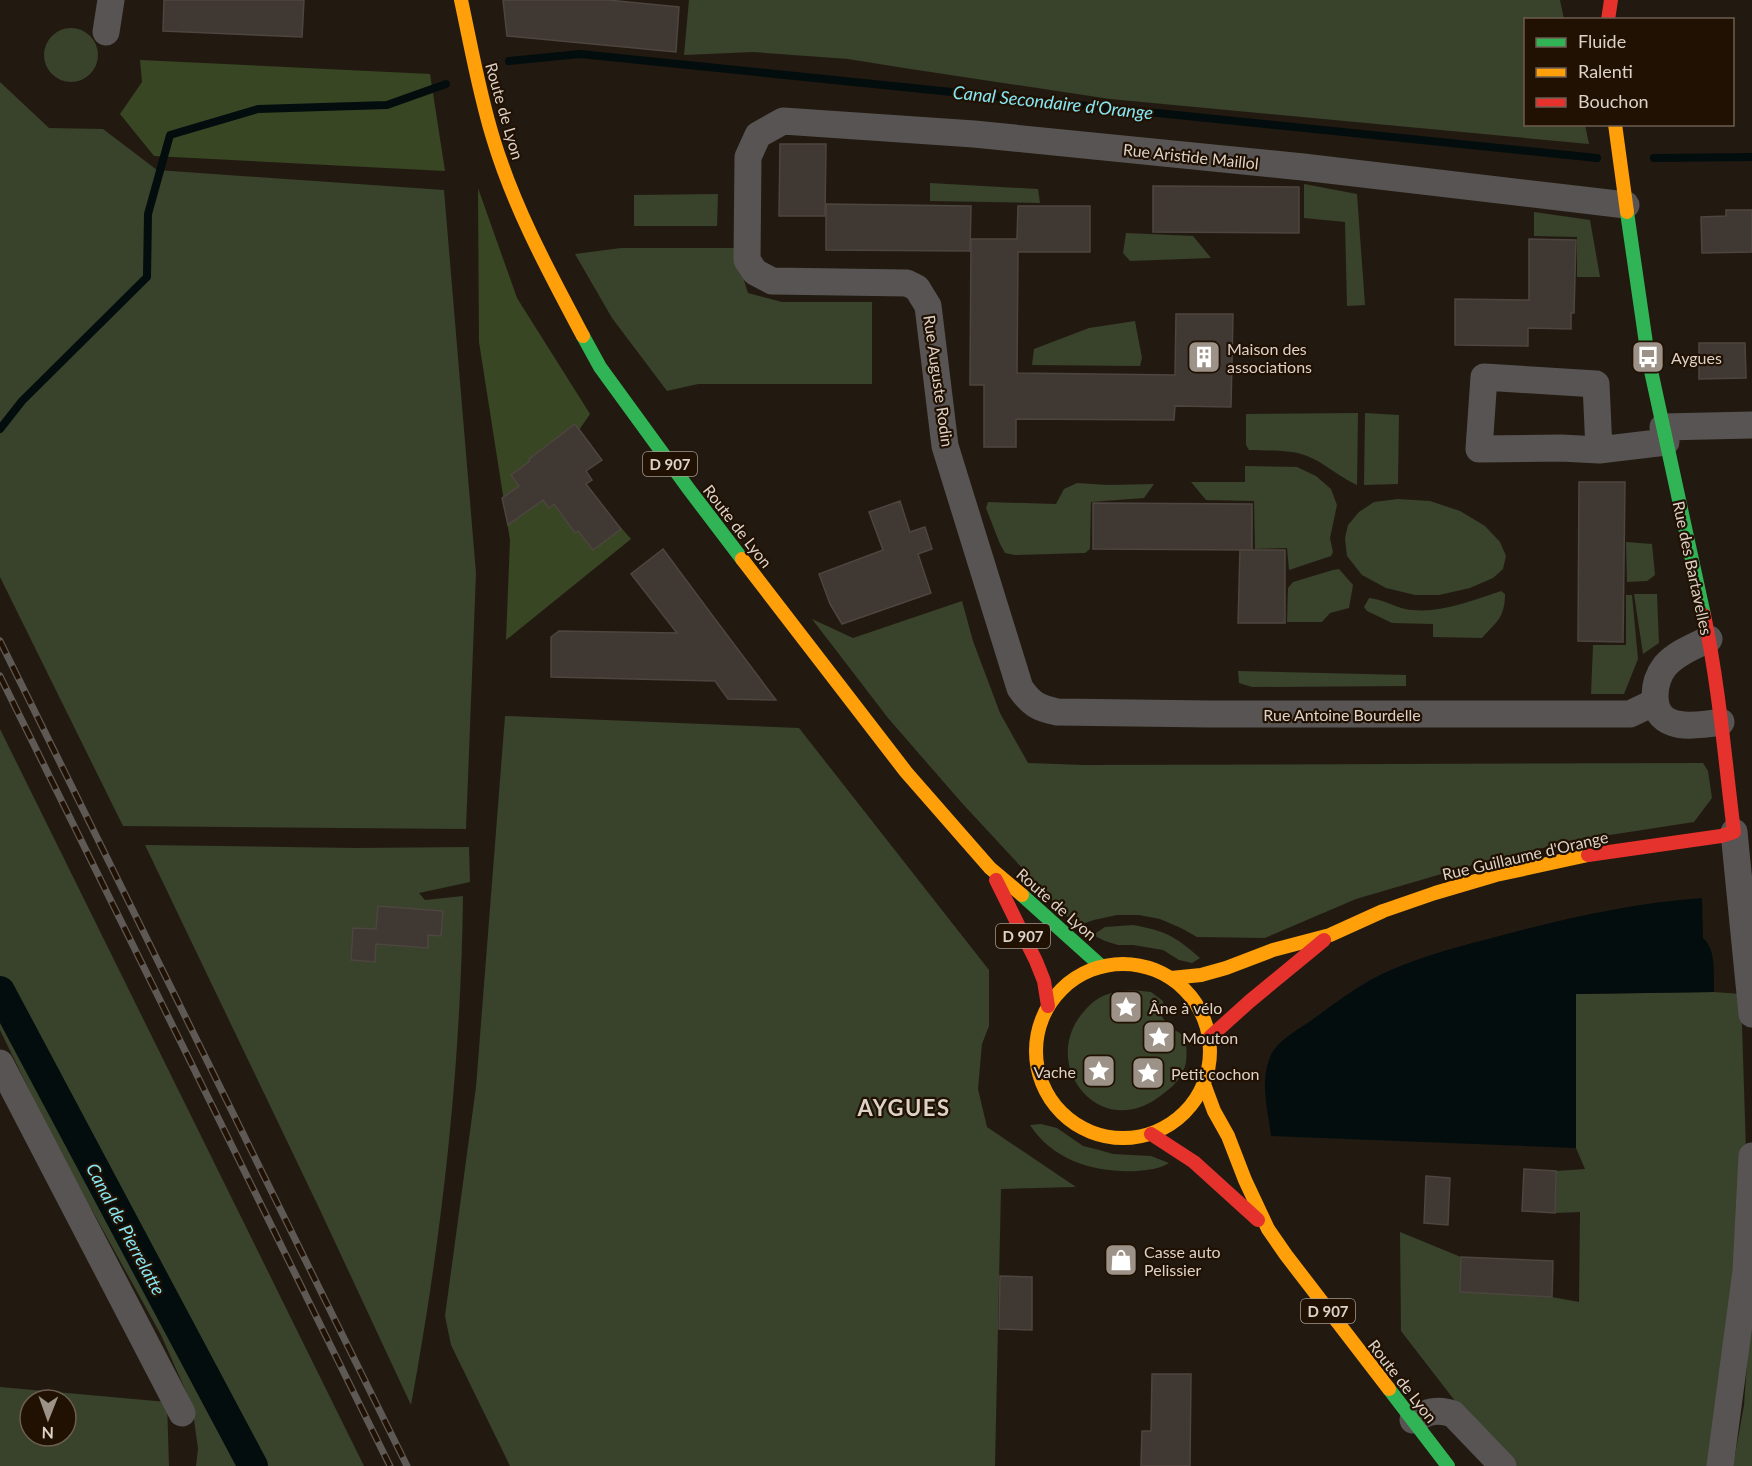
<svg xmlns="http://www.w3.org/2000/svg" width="1752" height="1466" viewBox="0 0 1752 1466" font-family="Lato,sans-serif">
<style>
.green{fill:#39422b;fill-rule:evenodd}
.forest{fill:#394624}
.water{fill:#030d0e}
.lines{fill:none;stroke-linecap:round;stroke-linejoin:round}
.stream{stroke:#030d0e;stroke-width:8}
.canal{stroke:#030d0e;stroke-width:30}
.building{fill:#403832;stroke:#4d453f;stroke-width:1.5}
.street{stroke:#585453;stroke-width:27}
.fast{stroke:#30b455;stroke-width:14}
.slow{stroke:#ff9f0a;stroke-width:14}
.jam{stroke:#e5322d;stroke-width:14}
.rail-casing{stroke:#5e5955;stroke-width:7}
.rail{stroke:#201103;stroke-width:4.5;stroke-dasharray:14;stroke-linecap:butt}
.labels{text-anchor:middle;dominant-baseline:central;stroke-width:4.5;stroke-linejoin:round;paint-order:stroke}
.shield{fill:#201103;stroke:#a4988d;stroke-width:1.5}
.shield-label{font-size:15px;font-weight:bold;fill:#ddd2c8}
.street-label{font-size:16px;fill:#ddd2c8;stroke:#201103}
.poi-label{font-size:16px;fill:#ddd2c8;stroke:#201103;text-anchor:start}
.water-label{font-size:18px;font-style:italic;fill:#86e6f3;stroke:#201103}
.district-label{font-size:22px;font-weight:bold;letter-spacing:1.5px;fill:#ddd2c8;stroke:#201103}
</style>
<rect width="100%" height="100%" fill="#221a11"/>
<g class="green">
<path d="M 689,0 L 1560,0 L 1564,19 L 1526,20 L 1526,124 L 1585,125 L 1589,144 L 1110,99 L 904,68 L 848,59 L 753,52 L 684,55 Z"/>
<circle cx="71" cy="55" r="27"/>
<path d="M 0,82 L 49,128 L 103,129 L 157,170 L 444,190 L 476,573 L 466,829 L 123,826 L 0,577 Z"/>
<path d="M 930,183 L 1038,189 L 1040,203 L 930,201 Z"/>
<path d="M 1304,184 L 1357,194 L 1365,305 L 1347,306 L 1345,222 L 1304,218 Z"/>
<path d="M 718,194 L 717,226 L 634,226 L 634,195 Z"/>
<path d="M 1534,212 L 1590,220 L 1600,277 L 1577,277 L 1577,237 L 1534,236 Z"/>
<path d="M 1126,233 L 1193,236 L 1211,258 L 1130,261 L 1123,253 Z"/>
<path d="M 621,248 L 734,248 L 748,293 L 782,302 L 872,302 L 872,384 L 698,384 L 667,391 L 612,318 L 575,254 Z"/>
<path d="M 1135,321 L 1142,358 L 1140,366 L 1032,365 L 1034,349 L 1089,328 Z"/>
<path d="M 1358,413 L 1357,485 C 1339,477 1325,463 1307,456 C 1290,449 1268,451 1249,450 L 1246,445 L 1246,414 Z"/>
<path d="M 1365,413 L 1399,415 L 1398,484 L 1364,485 Z"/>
<path d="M 1245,466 L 1297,467 L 1316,476 L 1331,489 L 1337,505 L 1330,538 L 1333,552 L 1331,556 L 1289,570 L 1287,548 L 1255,549 L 1254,501 L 1206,500 L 1191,482 L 1245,482 Z"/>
<path d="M 1077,483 L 1108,485 L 1154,484 L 1144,498 L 1091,502 L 1090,549 L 1085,553 L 1015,555 L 1005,553 L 1000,544 L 986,508 L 988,502 L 1056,504 L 1064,489 Z"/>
<path d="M 1398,499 L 1430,501 L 1460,511 L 1485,526 L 1500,542 L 1506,556 L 1503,569 L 1493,578 L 1470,588 L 1439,595 L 1415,595 L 1386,588 L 1362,575 L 1347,556 L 1345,538 L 1348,525 L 1359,512 L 1374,502 Z"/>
<path d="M 1626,542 L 1652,544 L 1655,575 L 1647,581 L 1627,582 Z"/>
<path d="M 1339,569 L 1353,585 L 1349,608 L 1330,613 L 1322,622 L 1287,622 L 1288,588 L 1293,582 L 1333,570 Z"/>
<path d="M 1501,591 L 1505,594 C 1505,618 1496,622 1482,638 L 1433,637 L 1433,624 L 1392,623 L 1367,611 L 1364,607 L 1369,598 C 1382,599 1393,606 1405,609 C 1437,615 1471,601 1501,591 Z"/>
<path d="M 1634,594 L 1657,594 L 1659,643 L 1643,654 Z"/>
<path d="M 1626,595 L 1632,595 L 1638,659 L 1624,694 L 1591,694 L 1593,645 L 1626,645 Z"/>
<path d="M 962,601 L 973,641 L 1000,713 L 1028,763 L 1084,765 L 1703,763 L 1708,771 L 1712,798 L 1694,822 L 1584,839 L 1496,858 L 1356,899 L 1265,938 L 1197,937 L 1181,928 L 1160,919 L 1139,915 L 1117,915 L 1094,920 L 1079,925 L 1073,923 L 961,802 L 888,718 L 812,619 L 853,638 Z"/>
<path d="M 1238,671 L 1406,675 L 1406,686 L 1252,687 L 1239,683 Z"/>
<path d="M 505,716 L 799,728 L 989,970 L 989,1026 L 982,1044 L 978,1089 L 987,1127 L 1076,1187 L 1001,1189 L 995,1466 L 510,1466 L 451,1345 L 445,1316 L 476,1087 Z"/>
<path d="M 0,729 L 364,1466 L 196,1466 L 198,1449 L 192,1405 L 161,1335 L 57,1147 L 0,1030 Z"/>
<path d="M 145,845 L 355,848 L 469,847 L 470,882 L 419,893 L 425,900 L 463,896 C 461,1067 442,1237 411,1405 L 320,1210 Z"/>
<path d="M 1133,925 C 1166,931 1175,936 1200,958 L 1192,963 L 1179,960 L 1163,950 L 1133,945 L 1118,945 L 1105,941 L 1093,935 L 1105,927 Z"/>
<path d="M 1132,990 L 1151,992 L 1163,1001 L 1162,1017 L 1170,1027 L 1186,1037 C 1186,1047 1188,1061 1184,1069 C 1180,1082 1167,1091 1156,1099 C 1101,1137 1044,1071 1078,1019 C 1084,1011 1091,1002 1101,997 C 1111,992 1121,991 1132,990 Z"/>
<path d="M 1714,992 L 1741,994 L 1746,1150 L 1735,1274 L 1708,1466 L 1511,1466 L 1479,1432 L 1401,1331 L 1400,1232 L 1461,1257 L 1460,1292 L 1552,1297 L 1579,1302 L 1580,1212 L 1555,1213 L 1556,1171 L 1585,1169 L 1576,1148 L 1576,994 Z"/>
<path d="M 1041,1124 L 1057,1128 L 1083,1146 L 1099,1150 L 1113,1154 L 1151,1156 L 1169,1163 C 1159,1169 1148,1170 1137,1171 C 1096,1173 1053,1161 1030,1125 Z"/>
<path d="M 1752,1294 L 1752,1466 L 1733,1466 L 1744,1405 Z"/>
<path d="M 0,1387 L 167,1402 L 169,1466 L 0,1466 ZM 30,1400 L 66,1400 L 66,1436 L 30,1436 Z"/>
</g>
<g class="forest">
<path d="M 140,60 L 430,74 L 445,171 L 154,156 L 120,114 L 142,82 Z"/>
<path d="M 478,188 L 517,298 L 590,414 L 560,458 L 631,539 L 506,640 L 510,540 L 479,342 Z"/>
</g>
<path class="water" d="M 1702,898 L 1703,938 C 1717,950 1713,975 1714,992 L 1576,994 L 1576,1148 L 1271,1136 C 1268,1109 1259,1082 1271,1055 C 1278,1040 1299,1029 1312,1020 C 1331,1006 1351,991 1372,979 C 1408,960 1449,949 1488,939 C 1558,920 1631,903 1702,898 Z"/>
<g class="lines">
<g class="stream">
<path d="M 509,61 L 580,54 L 1597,158"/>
<path d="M 1654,158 L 1752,157"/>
<path d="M 0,429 L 22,401 L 147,277 L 148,214 L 170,135 L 258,109 L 387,105 L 446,84"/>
</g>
<path class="canal" d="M 0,991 L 253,1466"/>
</g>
<g class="building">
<path d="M 164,0 L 304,0 L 302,37 L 163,31 Z"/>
<path d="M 503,0 L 608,0 L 679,7 L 676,52 L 507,36 Z"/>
<path d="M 780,144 L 826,144 L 825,216 L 779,216 Z"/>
<path d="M 1153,186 L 1299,187 L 1299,233 L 1153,232 Z"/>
<path d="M 826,204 L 971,206 L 970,251 L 826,250 Z"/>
<path d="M 1018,206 L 1090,206 L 1090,252 L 1018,252 L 1017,373 L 1175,375 L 1176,314 L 1233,314 L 1231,407 L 1175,406 L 1174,420 L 1016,419 L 1016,447 L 984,447 L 984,385 L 970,385 L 971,239 L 1017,239 Z"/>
<path d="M 1726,210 L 1752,210 L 1752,252 L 1702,253 L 1701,217 L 1726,216 Z"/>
<path d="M 1529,239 L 1576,240 L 1574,313 L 1571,313 L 1571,329 L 1528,328 L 1528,346 L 1455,345 L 1455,299 L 1529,300 Z"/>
<path d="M 1699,343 L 1745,343 L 1746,378 L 1699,379 Z"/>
<path d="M 575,424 L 602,460 L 586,471 L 592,480 L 586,484 L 621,529 L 593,550 L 578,531 L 575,533 L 554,504 L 549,508 L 543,500 L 508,525 L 502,498 L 519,486 L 511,475 L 530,461 L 529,459 Z"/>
<path d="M 1579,482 L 1625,482 L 1623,642 L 1578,641 Z"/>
<path d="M 900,501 L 910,532 L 925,527 L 932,549 L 918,554 L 931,593 L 842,624 L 830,604 L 819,574 L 883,550 L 869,512 Z"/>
<path d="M 1093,503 L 1252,504 L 1252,550 L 1093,549 Z"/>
<path d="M 663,549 L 715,619 L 776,700 L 728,699 L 715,681 L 551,677 L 551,637 L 559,631 L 677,633 L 631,574 Z"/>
<path d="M 1240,550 L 1285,550 L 1285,623 L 1238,623 Z"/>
<path d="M 378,906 L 443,911 L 441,936 L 428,935 L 428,948 L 376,944 L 375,962 L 351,960 L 353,928 L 376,929 Z"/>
<path d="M 1524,1169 L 1556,1171 L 1555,1213 L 1522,1211 Z"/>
<path d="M 1426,1176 L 1450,1178 L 1448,1225 L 1424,1223 Z"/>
<path d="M 1461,1257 L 1553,1261 L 1552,1297 L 1460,1292 Z"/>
<path d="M 1000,1276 L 1032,1277 L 1032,1330 L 999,1329 Z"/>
<path d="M 1152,1374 L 1191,1374 L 1190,1466 L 1141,1466 L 1142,1431 L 1151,1431 Z"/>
</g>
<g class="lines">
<g class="street">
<path d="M 106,32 L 111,0"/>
<path d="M 1626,205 L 1303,167 L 974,134 L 783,121 L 758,135 L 748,157 L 747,260 L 755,272 L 772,281 L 907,283 L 917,288 L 928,306 L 945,446 L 1020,688 C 1031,704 1038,708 1057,712 L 1209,714 L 1630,714 L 1655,702"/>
<path d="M 1663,427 L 1752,425"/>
<path d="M 1599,450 L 1561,448 L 1479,449 L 1484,377 L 1596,384 L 1599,450 L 1666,442"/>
<path d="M 1709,639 C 1695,646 1676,653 1665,666 C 1658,675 1655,685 1655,696 C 1655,733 1697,726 1721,722"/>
<path d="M 1734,832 L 1752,1014"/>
<path d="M 0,1063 L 182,1413"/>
<path d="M 1413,1420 C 1427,1412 1437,1408 1453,1414 L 1503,1466"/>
<path d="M 1720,1466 L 1746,1271 L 1752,1156"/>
</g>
<g class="fast">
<path d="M 1627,212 L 1648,357 L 1704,615"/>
<path d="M 583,336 L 600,367 L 688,488 L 742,559"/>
<path d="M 1022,895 L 1101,966"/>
<path d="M 1389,1389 L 1448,1466"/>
</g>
<g class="slow">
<path d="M 461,0 C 471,46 479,93 493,138 C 514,208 549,272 583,336"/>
<path d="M 1615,124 L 1627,212"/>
<path d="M 742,559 L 906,772 L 990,868 L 1022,895"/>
<circle cx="1123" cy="1051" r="87"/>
<path d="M 1171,978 L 1201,975 L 1226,968 L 1273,950 L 1330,935 L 1383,911 L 1435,893 L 1496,875 L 1588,855"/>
<path d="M 1204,1084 L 1214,1111 L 1228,1136 L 1245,1180 L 1268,1229 L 1286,1255 L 1389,1389"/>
</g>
<g class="jam">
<path d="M 1608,20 L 1611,0"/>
<path d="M 1588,855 L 1721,836 L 1734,832 C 1725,760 1719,686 1704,615"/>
<path d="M 996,880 L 1036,961 L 1044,981 L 1048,1006"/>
<path d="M 1210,1037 L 1250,1001 L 1324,940"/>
<path d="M 1151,1134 L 1194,1162 L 1258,1220"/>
</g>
<g class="rail-casing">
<g id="rail">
<path d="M 0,641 L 407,1466"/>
<path d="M 0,676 L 390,1466"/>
</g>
</g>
<use href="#rail" class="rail"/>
</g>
<defs>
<g id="building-square" transform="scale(1.725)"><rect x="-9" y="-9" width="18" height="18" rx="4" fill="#9c9288" stroke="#201103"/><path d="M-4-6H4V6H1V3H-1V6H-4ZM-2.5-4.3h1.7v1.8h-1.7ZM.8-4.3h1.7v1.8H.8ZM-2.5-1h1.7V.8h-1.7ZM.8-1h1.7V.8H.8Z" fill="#fff"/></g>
<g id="bus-square" transform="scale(1.725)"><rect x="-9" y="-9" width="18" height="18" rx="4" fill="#9c9288" stroke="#201103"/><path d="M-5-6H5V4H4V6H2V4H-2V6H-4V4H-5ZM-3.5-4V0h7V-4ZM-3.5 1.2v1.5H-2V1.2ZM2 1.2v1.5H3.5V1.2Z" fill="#fff"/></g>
<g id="sight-square" transform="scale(1.725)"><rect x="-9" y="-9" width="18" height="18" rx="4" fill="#9c9288" stroke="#201103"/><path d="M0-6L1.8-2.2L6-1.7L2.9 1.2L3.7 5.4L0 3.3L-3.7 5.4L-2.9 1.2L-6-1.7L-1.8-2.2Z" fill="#fff"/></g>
<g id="shop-square" transform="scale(1.725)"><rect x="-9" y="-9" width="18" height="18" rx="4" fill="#9c9288" stroke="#201103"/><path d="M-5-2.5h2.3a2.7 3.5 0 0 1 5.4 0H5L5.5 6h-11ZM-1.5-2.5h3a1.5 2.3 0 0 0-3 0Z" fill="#fff"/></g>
</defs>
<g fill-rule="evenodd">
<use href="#building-square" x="1204" y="357"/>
<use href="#bus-square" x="1648" y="357"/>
<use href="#sight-square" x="1126" y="1007"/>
<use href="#sight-square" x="1159" y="1037"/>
<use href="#sight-square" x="1099" y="1071"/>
<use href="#sight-square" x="1148" y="1073"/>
<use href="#shop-square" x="1121" y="1260"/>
</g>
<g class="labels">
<g class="shield">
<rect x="643" y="452" width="54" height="24" rx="4.5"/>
<rect x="996" y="924" width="54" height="24" rx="4.5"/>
<rect x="1301" y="1299" width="54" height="24" rx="4.5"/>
</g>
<g class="shield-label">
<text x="670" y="464">D 907</text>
<text x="1023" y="936">D 907</text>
<text x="1328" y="1311">D 907</text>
</g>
<g class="street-label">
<text transform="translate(505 111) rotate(74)">Route de Lyon</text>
<text transform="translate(1191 156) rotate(6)">Rue Aristide Maillol</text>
<text transform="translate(939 381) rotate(82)">Rue Auguste Rodin</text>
<text transform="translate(738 526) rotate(52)">Route de Lyon</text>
<text transform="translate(1693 568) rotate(78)">Rue des Bartavelles</text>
<text x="1342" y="714">Rue Antoine Bourdelle</text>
<text transform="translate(1525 855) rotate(-13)">Rue Guillaume d'Orange</text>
<text transform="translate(1057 904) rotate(41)">Route de Lyon</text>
<text transform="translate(1403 1381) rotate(52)">Route de Lyon</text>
</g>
<g class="poi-label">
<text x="1227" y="348">Maison des<tspan x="1227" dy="18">associations</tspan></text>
<text x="1671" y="357">Aygues</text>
<text x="1149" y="1007">Âne à vélo</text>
<text x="1182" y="1037">Mouton</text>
<text x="1076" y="1071" text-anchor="end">Vache</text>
<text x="1171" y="1073">Petit cochon</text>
<text x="1144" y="1251">Casse auto<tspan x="1144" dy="18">Pelissier</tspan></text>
</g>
<g class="water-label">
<text transform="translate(1053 102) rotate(6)">Canal Secondaire d'Orange</text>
<text transform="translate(126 1229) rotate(62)">Canal de Pierrelatte</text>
</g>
<g class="district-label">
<text x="904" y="1107">AYGUES</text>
</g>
</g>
<rect x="1524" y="18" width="210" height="108" fill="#201103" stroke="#6c5e52" stroke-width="1.5"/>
<rect x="1536" y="38" width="30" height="9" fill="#30b455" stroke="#6c5e52" stroke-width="1.5"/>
<text x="1578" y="48" font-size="18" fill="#ddd2c8">Fluide</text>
<rect x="1536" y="68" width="30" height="9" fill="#ff9f0a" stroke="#6c5e52" stroke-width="1.5"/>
<text x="1578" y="78" font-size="18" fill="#ddd2c8">Ralenti</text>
<rect x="1536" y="98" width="30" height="9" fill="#e5322d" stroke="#6c5e52" stroke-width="1.5"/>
<text x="1578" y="108" font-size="18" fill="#ddd2c8">Bouchon</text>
<g transform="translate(48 1418) rotate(181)"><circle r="28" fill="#201103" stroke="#6c5e52" stroke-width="1.5"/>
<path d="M0-4.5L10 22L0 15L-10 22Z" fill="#9c9288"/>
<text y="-9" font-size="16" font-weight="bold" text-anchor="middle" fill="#ddd2c8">N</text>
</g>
</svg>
